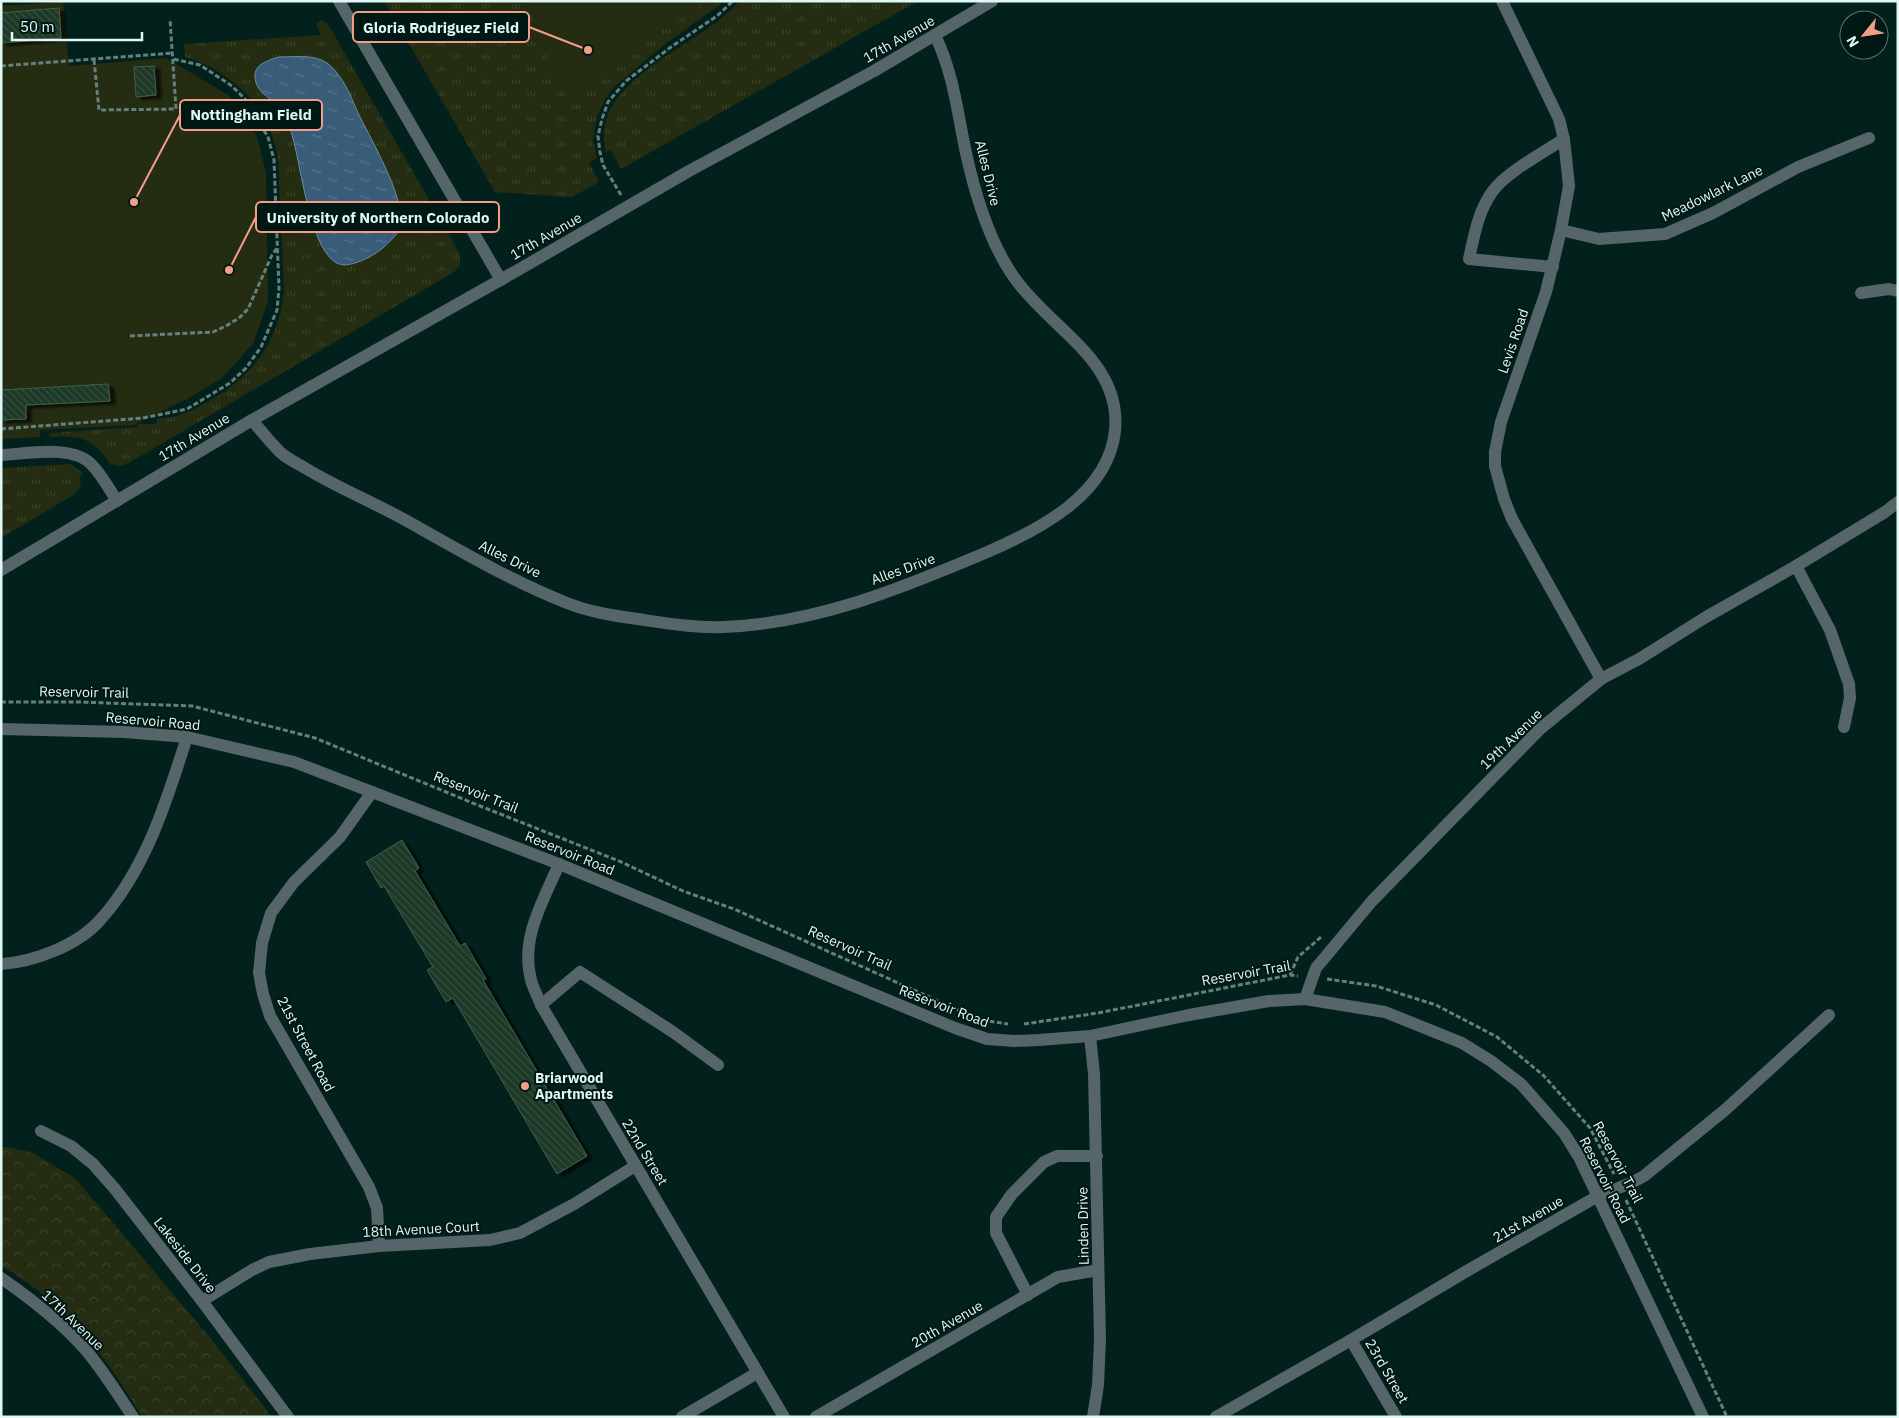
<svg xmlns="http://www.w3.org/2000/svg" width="1899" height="1418" viewBox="0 0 1899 1418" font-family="'IBM Plex Sans',sans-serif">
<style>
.grass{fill:url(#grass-tufts)}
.park{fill:url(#park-crowns)}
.garden{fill:#242c11}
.water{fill:url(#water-ripples);stroke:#6b8b9d}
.building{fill:url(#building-back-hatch);stroke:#425f4a;filter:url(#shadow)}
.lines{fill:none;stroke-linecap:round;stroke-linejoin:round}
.path{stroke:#65807c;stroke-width:3;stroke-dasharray:5 2.5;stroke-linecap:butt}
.minor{stroke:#556569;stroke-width:12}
.poi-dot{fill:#f49e89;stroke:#001814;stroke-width:2}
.labels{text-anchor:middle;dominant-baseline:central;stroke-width:4;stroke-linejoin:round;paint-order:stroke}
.street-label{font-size:14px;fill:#e1f7f3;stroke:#001814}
.poi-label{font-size:14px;font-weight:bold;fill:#e1f7f3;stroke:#001814;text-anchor:start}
.leader{fill:none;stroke:#f49e89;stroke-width:2}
.callout-dot{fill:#f49e89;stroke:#001814;stroke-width:2}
.callout{fill:#001814;stroke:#f49e89;stroke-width:2}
.callout-label{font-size:15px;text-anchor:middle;font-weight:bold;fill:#e1f7f3}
</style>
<defs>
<pattern id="grass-tufts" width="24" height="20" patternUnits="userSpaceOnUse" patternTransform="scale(1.25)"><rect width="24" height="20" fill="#242c11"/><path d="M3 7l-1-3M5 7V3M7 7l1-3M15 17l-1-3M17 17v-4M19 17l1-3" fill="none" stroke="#394128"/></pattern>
<pattern id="park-crowns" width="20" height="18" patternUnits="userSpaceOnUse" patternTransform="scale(1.25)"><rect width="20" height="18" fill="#242c11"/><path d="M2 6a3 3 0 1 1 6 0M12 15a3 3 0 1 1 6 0" fill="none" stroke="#394128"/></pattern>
<pattern id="water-ripples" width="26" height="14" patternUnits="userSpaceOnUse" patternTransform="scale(1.25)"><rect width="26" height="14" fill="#395d78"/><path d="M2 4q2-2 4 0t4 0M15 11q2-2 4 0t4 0" fill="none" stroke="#55758c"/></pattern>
<pattern id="building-back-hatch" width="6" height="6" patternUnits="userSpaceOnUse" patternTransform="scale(1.25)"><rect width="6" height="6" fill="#1e3927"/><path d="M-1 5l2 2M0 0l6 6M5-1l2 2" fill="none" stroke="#344d3c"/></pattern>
<filter id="shadow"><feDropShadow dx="5.5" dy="3" stdDeviation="1" flood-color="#0009"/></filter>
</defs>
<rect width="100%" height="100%" fill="#02211d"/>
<g class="grass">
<path d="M 384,1 L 725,1 L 664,45 L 615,86 L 605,100 L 597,116 L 593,139 L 597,158 L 589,163 L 599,182 L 572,197 L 495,192 Z"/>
<path d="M 739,1 L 918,1 L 621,169 L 611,150 L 606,153 C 587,78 703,47 739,1 Z"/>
<path d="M 322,20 L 329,26 L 451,238 C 459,253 468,264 449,275 L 127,464 L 119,466 L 110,464 C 94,438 78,435 50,437 L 49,433 L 137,427 L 138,424 L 156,424 L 157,419 C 179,417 188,413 207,402 C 252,378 279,342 284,291 C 283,264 282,237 280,211 C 279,192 280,172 277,154 C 268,106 230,70 185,57 L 184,44 L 321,35 L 316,24 Z"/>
<path d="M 71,464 L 83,473 L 80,476 L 81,485 L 75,494 L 1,538 L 1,468 Z"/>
</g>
<path class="park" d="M 1,1146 L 31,1152 L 75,1178 L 212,1340 L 272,1417 L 143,1417 C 128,1395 115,1373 99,1352 C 74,1318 38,1287 1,1266 Z"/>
<g class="garden">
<path d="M 530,1 L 708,1 L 568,91 C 551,64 533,34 530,1 Z"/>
<path d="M 63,2 L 69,66 L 166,58 L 230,96 L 257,136 L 266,173 L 268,301 L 253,344 L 222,378 L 187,399 L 133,425 L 40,430 L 40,437 L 1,439 L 1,6 Z"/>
</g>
<path class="water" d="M 279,57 C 294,57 314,54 327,63 C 333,67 338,74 342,80 C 350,92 354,105 360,117 C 372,141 404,197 401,223 C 401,232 391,240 384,247 C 376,254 365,260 355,263 C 352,264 347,265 344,265 C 309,263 301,156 290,129 C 287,121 282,113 277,106 C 269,96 255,91 255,77 C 254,64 269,60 279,57 Z"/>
<g class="building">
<path d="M 59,8 L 61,38 L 1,43 L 1,13 Z"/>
<path d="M 154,66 L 156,95 L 136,97 L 134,67 Z"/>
<path d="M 108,384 L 110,401 L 26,405 L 26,419 L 1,420 L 1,390 Z"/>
<path d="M 402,840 L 419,868 L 415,871 L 460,946 L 465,943 L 486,979 L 483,980 L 587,1156 L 557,1174 L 453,998 L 446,1002 L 427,970 L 433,967 L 384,886 L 381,888 L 366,862 Z"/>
</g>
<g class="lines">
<g class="path">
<path d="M 94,60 L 99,110 L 176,109 L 170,19"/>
<path d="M 1,66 L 173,53"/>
<path d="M 621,195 L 603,165 L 600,152 L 598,136 L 602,119 L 608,102 L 626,81 L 671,47 L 717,16 L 733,1"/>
<path d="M 130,336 L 213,332 L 226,326 L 239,318 L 248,309 L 272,255 L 277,248"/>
<path d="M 1,429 L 143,418 L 187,409 L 230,383 L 246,368 L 261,347 L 277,310 L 279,288 L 274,160 L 268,137 L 245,99 L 232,86 L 200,65 L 173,59"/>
<path d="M 1,702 L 79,702 L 192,706 L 315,738 L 480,806 L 619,861 L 683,891 L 734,909 L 976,1018"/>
<path d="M 1290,975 L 1298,957 L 1321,937"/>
<path d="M 1327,979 L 1376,986 L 1436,1005 L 1497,1037 L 1544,1076 L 1590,1128 L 1614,1174"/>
<path d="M 982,1020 L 1008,1024"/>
<path d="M 1024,1024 L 1098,1013 L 1290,975 L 1298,976"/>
<path d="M 1626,1200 L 1727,1417"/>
</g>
<g class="minor">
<path d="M 339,1 L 501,280"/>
<path d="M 1502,1 L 1559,119 L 1564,139 L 1569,186 L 1561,230 L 1546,292 L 1501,422 L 1495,452 L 1495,466 L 1504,499 L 1512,519 L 1601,679"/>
<path d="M 1561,230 L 1599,239 L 1665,234 L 1713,213 L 1798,167 L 1869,138"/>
<path d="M 1553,267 L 1469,259 C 1474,236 1478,212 1492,192 C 1505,173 1544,152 1564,139"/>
<path d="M 1861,293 L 1889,289 L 1898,291"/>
<path d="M 252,420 C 261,431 270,442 280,452 C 287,459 297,463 305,468 C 338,488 373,502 407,521 C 459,550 511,581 567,603 C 592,613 618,616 644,620 C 671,624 697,628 723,627 C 815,624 902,588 985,553 C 1039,530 1108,495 1115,431 C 1122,361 1051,329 1016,280 C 991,246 975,194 966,153 C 957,111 954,75 935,35"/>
<path d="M 1,455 C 27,454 73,444 92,465 C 102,475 109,489 117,501"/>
<path d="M 1796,566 L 1830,630 L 1849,684 L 1850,698 L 1844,727"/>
<path d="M 1,570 L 252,420 L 518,270 L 689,171 L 874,71 L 992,1"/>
<path d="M 1,729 L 124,732 L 187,737 L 294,762 L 559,864 L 955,1028 L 987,1039 L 1014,1041 L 1039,1040 L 1090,1036 L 1189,1015 L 1269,1001 L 1305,999 L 1385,1012 L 1462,1043 L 1491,1061 L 1521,1084 L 1564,1133 L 1579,1157 L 1703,1417"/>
<path d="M 372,792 L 340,837 L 294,882 L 271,913 L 262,943 L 259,973 L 263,994 L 270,1016 L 369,1187 L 377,1208 L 379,1246"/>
<path d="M 559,864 C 543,901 520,939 531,980 C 533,988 538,997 541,1005 L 784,1417"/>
<path d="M 1,964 C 34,962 79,945 101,919 C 146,869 167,800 187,737"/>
<path d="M 1305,999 L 1316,968 L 1372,901 L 1540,729 L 1601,679 L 1639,659 L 1706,617 L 1796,566 L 1885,512 L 1898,502"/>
<path d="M 541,1005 L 580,972 L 673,1032 L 718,1065"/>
<path d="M 1090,1036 L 1094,1074 L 1100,1339 L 1098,1385 L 1093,1417"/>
<path d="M 41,1131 L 71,1146 L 93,1164 L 115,1189 L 202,1301 L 288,1417"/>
<path d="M 1,1278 C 34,1301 72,1330 96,1363 C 109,1380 121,1399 133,1417"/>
<path d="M 1028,1295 L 996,1233 L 996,1217 L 1012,1194 L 1044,1162 L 1057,1156 L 1097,1156"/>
<path d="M 202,1301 L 252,1270 L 269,1262 L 310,1254 L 379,1246 L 490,1240 L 520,1233 L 576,1203 L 635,1166"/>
<path d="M 1351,1340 L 1396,1417"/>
<path d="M 682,1417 L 757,1373"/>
<path d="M 816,1417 L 1058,1277 L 1098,1270"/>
<path d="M 1216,1417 L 1351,1340 L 1465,1272 L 1598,1196 L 1631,1183 L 1644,1176 L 1725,1110 L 1829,1015"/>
</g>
</g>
<circle class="poi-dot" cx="525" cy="1086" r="5"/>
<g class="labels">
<g class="street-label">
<text transform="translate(899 39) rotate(-30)">17th Avenue</text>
<text transform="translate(988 173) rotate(76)">Alles Drive</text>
<text transform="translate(1712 193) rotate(-26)">Meadowlark Lane</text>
<text transform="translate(546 236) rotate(-30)">17th Avenue</text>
<text transform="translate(1513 341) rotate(-71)">Levis Road</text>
<text transform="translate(194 437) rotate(-31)">17th Avenue</text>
<text transform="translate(510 559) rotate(26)">Alles Drive</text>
<text transform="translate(903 569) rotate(-20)">Alles Drive</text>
<text transform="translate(84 692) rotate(1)">Reservoir Trail</text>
<text transform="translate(153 721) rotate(5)">Reservoir Road</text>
<text transform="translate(1511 739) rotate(-44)">19th Avenue</text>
<text transform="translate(476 792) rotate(22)">Reservoir Trail</text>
<text transform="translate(570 853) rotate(22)">Reservoir Road</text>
<text transform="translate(850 948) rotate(24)">Reservoir Trail</text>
<text transform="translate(1246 973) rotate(-10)">Reservoir Trail</text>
<text transform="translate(944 1006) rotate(21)">Reservoir Road</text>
<text transform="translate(306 1044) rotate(62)">21st Street Road</text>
<text transform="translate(645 1152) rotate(59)">22nd Street</text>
<text transform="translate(1618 1162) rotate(62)">Reservoir Trail</text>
<text transform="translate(1605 1180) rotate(63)">Reservoir Road</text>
<text transform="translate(1528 1219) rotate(-30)">21st Avenue</text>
<text transform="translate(1083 1226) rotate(-91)">Linden Drive</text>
<text transform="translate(421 1229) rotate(-3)">18th Avenue Court</text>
<text transform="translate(185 1255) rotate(52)">Lakeside Drive</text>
<text transform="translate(73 1320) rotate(44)">17th Avenue</text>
<text transform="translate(947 1324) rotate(-30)">20th Avenue</text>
<text transform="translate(1387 1371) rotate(60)">23rd Street</text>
</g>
<g class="poi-label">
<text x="535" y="1078">Briarwood<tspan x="535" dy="16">Apartments</tspan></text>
</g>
</g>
<path class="leader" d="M588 50L529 27M134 202L180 115M229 270L256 217"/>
<g class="callout-dot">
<circle cx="588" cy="50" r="5"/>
<circle cx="134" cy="202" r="5"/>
<circle cx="229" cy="270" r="5"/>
</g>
<g class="callout">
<rect x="353" y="12" width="176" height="30" rx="5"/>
<rect x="180" y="100" width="142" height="30" rx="5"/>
<rect x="256" y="202" width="243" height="30" rx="5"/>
</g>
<g class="callout-label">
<text x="441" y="33">Gloria Rodriguez Field</text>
<text x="251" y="120">Nottingham Field</text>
<text x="378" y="223">University of Northern Colorado</text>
</g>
<rect width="1899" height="1418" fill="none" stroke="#e1f7f3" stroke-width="5"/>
<g transform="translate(1864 35) rotate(240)"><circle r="24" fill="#001814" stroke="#5a716d"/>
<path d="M0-4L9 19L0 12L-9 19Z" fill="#f49e89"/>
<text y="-8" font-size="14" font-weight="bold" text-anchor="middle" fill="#e1f7f3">N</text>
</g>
<path d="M12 32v8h130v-8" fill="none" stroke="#e1f7f3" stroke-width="2.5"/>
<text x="20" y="32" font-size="15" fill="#e1f7f3" stroke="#001814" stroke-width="4" paint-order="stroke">50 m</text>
</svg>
